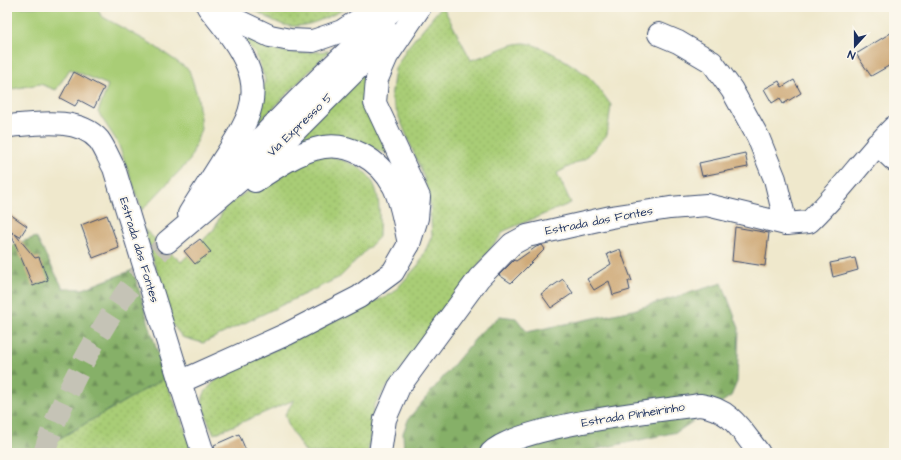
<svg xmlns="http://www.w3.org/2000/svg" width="901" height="460" viewBox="0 0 901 460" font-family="'Architects Daughter',sans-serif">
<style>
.grass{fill:url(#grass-dots);stroke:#627e6a}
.forest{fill:url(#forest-firs);stroke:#507062}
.green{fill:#a9cd76;stroke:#627e6a}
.building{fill:#cda774}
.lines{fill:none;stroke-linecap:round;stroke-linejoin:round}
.major-tunnel{stroke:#c5c3b6;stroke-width:22;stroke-dasharray:22 11;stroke-linecap:butt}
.minor-casing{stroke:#3b4b6e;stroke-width:24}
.major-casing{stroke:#3b4b6e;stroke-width:24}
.minor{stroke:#fff;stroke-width:22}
.major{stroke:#fff;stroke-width:22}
.labels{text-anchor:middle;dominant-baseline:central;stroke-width:4;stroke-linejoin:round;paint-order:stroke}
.street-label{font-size:12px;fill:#1b2f5e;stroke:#fbf7ec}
</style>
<defs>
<pattern id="grass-dots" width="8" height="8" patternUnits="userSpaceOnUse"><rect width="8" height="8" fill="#a9cd76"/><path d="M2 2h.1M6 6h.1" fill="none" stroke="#91b068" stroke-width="1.8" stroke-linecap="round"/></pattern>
<pattern id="forest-firs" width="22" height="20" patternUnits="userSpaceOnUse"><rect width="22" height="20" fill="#86b067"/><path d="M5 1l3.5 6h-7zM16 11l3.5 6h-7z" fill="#6d9058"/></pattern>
</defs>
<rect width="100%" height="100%" fill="#fbf7ec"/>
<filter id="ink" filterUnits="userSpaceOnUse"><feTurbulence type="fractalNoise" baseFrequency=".025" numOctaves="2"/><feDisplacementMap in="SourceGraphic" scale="8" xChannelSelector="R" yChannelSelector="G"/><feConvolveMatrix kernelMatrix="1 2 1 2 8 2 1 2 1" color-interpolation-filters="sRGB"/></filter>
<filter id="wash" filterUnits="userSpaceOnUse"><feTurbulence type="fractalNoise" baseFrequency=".012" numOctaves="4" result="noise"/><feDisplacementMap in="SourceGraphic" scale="16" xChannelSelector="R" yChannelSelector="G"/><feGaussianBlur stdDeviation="0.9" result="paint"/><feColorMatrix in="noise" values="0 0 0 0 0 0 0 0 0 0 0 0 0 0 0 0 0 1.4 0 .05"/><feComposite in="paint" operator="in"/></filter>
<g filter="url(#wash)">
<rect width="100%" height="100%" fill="#efe8cc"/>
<g class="grass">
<path d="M 248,7 L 349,7 C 330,16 302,32 281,24 C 270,20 259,12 248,7 Z"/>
<path d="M 441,7 L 443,7 L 471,60 C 488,56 505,44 523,43 C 538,42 579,68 590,78 C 598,86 604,96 611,105 L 607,135 L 586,158 L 557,173 L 571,203 L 504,231 L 374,405 L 368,453 L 306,453 L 289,427 L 285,414 L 294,400 L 214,434 C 200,403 194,397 224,374 L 393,293 L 419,264 L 432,236 L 430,205 L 423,175 L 391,98 L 395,69 L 407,48 Z"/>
<path d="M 242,36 L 279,51 L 297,53 L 329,51 L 257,125 L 265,79 L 256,55 Z"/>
<path d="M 365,68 L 365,97 L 390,154 L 336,137 L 294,143 Z"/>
<path d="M 320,153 C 376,168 381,181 379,237 L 340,277 L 203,343 L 182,337 L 172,324 L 144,229 L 181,262 L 214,229 L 225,206 L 295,161 Z"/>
<path d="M 165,378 L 194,453 L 34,453 Z"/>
</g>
<g class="forest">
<path d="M 36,237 L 63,288 L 83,289 L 133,270 L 165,378 L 34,453 L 7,453 L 7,247 Z"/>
<path d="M 722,283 L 739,328 L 737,382 L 731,396 L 677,432 L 579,453 L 404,453 L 403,433 L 409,418 L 481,332 L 500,316 L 516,318 L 527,332 L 633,310 Z"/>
</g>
<path class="green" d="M 14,7 L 97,7 L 101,16 L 150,43 L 189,70 L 198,98 L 201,129 L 190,160 L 142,210 L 118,143 L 98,112 L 108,85 L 70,69 L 56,90 L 40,84 L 7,90 L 7,15 Z"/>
<g id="blocks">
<g class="building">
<path d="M 894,31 L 894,63 L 871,76 L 856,54 Z"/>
<path d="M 74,72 L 104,88 L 94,108 L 79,100 L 75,106 L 60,98 Z"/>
<path d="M 794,80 L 801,93 L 783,104 L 780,98 L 772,103 L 764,89 L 779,81 L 782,87 Z"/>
<path d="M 745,153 L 748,167 L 702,176 L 699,163 Z"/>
<path d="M 7,212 L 27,226 L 20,237 L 15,234 L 35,258 L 39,257 L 48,280 L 33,286 L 11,234 L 13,233 L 7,228 Z"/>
<path d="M 107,215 L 119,248 L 93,258 L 81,225 Z"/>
<path d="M 735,227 L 769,233 L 765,266 L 732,261 Z"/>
<path d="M 200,239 L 211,252 L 195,264 L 184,251 Z"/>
<path d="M 542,245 L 545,249 L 511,283 L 499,275 L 514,260 L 516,261 L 536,247 Z"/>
<path d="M 620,249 L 632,281 L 628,281 L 630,290 L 613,295 L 609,281 L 594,290 L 587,279 L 611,264 L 607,254 Z"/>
<path d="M 855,258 L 858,270 L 833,277 L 830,263 Z"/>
<path d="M 563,279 L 573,293 L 551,308 L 541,294 Z"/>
<path d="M 239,434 L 247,453 L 215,453 L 214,445 Z"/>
</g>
</g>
</g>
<g filter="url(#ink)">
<use href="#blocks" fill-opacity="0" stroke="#3b4b6e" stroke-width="1"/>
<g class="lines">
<path class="major-tunnel" d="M 44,453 C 62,397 91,344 124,295 C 137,277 153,260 167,242"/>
<g class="minor-casing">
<g id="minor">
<path d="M 659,34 L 678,42 L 712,62 L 732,90 L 758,137 L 775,179 L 786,224"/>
<path d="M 7,126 C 36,124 78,116 99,140 C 105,148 109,159 114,168 L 180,382 L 203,453"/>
<path d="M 877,144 L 894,160"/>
<path d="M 380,453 L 385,419 L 399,387 L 479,278 L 512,244 L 527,236 L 611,217 L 670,208 L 707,205 L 786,224 L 809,222 C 840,193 864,157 894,127"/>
<path d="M 491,453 C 516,426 659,410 700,405 C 731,409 741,430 759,453"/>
</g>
</g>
<g class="major-casing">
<g id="major">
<path d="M 211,8 L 270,36 L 290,40 L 313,41 L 342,31 L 378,7"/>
<path d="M 222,181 C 276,119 335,62 396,7"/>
<path d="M 255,181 C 274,169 293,155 315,149 C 347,139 380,160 394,187 C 402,204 405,226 409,244"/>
<path d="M 189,214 C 200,196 212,178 223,160 C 242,130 263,102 247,65 C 238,43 222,25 208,7"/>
<path d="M 167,242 L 278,148 L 369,57 L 389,32"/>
<path d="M 180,382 L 287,334 L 359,297 L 393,272 L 409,244 L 417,218 L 419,197 L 375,103 L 377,79 L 387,56 L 420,7"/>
</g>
</g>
<use href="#minor" class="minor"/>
<use href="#major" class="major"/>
</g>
</g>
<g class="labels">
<g class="street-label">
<text transform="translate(300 125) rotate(-44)">Via Expresso 5</text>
<text transform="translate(599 221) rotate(-11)">Estrada das Fontes</text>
<text transform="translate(139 250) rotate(73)">Estrada das Fontes</text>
<text transform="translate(633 415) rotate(-9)">Estrada Pinheirinho</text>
</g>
</g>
<rect width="901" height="460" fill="none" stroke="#fbf7ec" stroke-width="24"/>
<g transform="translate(855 46) rotate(201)" stroke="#fbf7ec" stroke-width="3" paint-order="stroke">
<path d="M0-3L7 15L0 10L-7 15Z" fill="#1b2f5e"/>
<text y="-6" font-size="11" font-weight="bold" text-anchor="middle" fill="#1b2f5e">N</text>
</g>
</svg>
